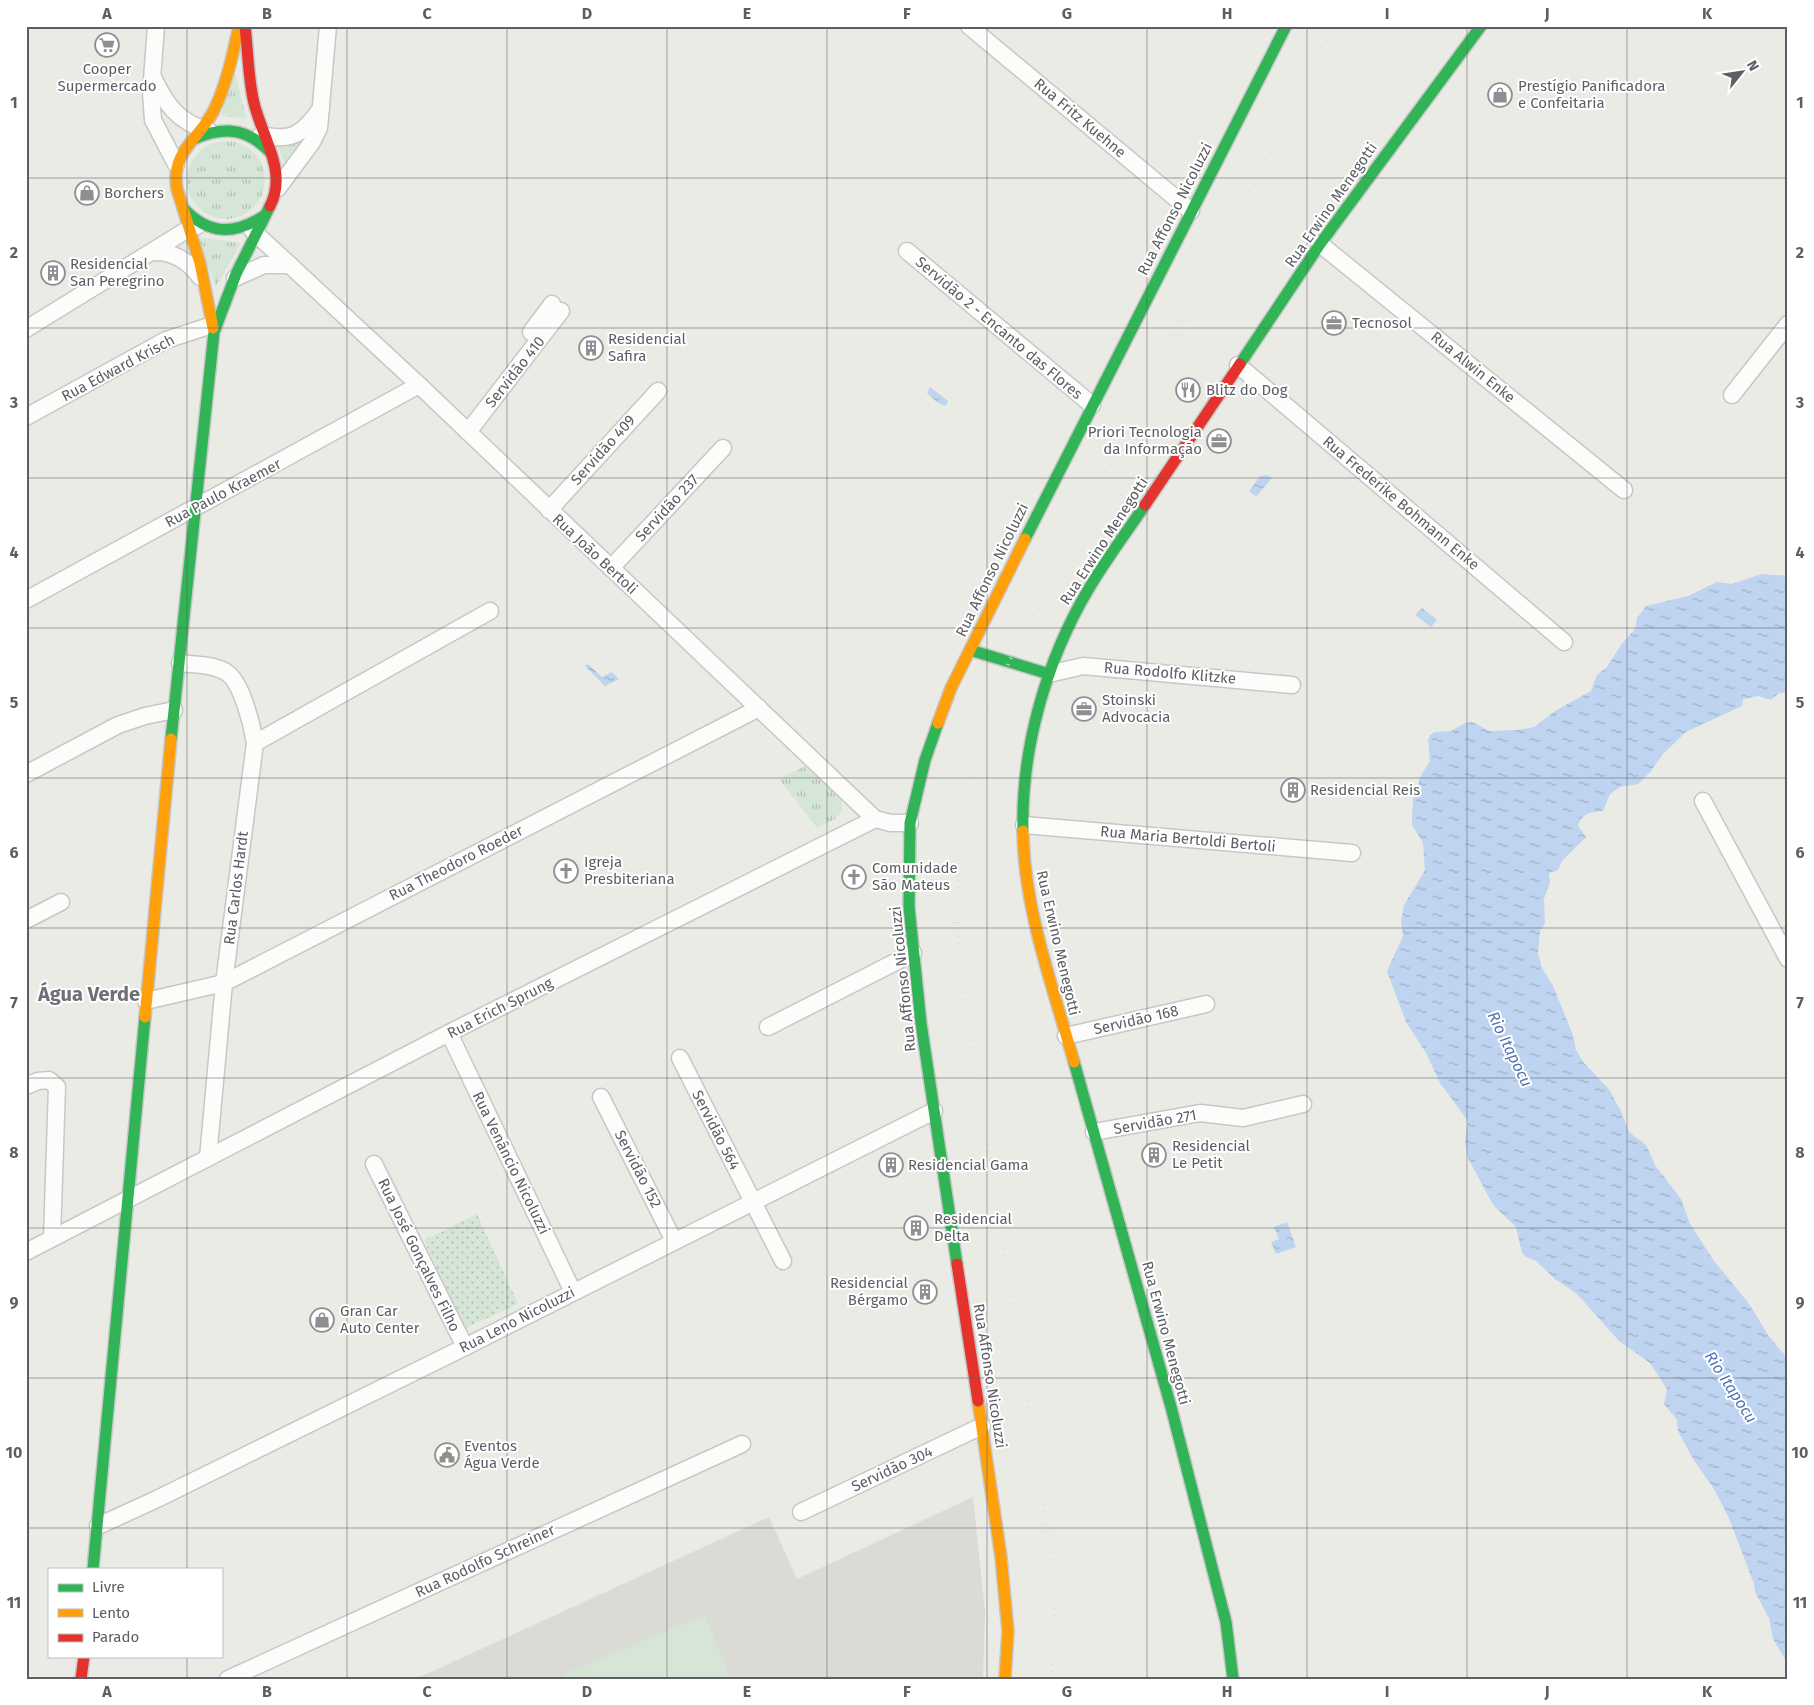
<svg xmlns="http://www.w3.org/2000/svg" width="1814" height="1705" viewBox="0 0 1814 1705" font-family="'Fira Sans',sans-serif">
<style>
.education{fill:#dbdad5}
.grass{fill:url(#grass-tufts)}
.garden{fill:url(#garden-dots)}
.pitch{fill:#d6e6d6}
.water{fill:url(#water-ripples)}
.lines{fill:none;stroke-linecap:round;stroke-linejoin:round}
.street-casing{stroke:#c7c7c7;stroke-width:19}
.fast-casing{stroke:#c6c7c7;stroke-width:14}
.slow-casing{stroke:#c6c7c7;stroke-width:14}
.jam-casing{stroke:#c6c7c7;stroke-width:14}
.street{stroke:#fcfcfb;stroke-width:16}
.fast{stroke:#30b455;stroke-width:11}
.slow{stroke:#ff9f0a;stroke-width:11}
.jam{stroke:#e5322d;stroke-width:11}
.rail{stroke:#e2e2e2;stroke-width:4;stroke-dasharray:1 6;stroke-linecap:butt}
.grid{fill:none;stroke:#5c5e63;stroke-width:1;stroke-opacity:0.55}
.labels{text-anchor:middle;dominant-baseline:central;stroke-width:4;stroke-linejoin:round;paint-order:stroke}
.poi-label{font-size:15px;fill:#5c5e63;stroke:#fff;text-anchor:start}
.street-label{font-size:15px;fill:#5c5e63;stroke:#fff}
.water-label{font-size:16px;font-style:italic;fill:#5273b5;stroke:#fff}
.district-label{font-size:20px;font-weight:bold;fill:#6d7075;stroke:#fff}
.neatline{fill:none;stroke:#5c5e63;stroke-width:2}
.grid-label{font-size:16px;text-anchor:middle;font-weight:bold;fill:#5c5e63}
</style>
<defs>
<pattern id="grass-tufts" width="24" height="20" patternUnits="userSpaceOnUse" patternTransform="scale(1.25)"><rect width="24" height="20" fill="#d6e6d6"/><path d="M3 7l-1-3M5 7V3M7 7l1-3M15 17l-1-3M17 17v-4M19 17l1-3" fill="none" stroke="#b1beb1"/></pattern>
<pattern id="garden-dots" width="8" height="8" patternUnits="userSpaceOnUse" patternTransform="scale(1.25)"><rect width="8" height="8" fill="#d6e6d6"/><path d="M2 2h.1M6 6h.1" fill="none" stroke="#b1beb1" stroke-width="1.8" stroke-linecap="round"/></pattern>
<pattern id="water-ripples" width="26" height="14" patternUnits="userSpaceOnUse" patternTransform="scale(1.25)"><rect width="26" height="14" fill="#bfd4f0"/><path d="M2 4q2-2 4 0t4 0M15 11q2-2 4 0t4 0" fill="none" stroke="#9eafc6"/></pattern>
</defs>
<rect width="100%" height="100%" fill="#ebebe6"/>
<path class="education" d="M 973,1497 L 985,1612 L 983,1679 L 416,1679 L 769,1517 L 797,1579 Z"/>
<g class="grass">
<path d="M 234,68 L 246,118 L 221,116 Z"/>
<path d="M 308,131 L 301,146 L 286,166 L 276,143 Z"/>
<circle cx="226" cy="180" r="39"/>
<path d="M 197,237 L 241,243 L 216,287 Z"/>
<path d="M 805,766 L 841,800 C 846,818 830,821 817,828 L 779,779 Z"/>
</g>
<path class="garden" d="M 477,1214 L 518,1304 L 463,1329 L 424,1240 Z"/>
<path class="pitch" d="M 705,1615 L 731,1679 L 566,1679 L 564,1674 Z"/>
<g class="water">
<path d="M 930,387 L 948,401 L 946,406 L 938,403 L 927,393 Z"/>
<path d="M 1267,475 L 1272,478 L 1256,497 L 1249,491 L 1260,476 Z"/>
<path d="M 1761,574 L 1788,576 L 1788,692 L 1779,693 L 1771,700 L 1758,696 L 1743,699 L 1742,706 L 1686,732 L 1662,755 L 1651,771 L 1638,784 L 1620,787 L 1610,794 L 1603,811 C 1591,812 1582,813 1578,826 L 1586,837 L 1562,861 L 1558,870 L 1549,873 L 1550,882 L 1544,899 L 1545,923 L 1540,931 L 1538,953 L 1542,968 L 1553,986 L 1573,1035 L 1576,1050 L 1584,1063 L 1608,1088 L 1621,1111 L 1629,1132 L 1646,1145 L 1655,1165 L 1681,1199 L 1690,1224 L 1714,1261 L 1750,1305 L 1768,1335 L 1788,1359 L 1788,1664 L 1773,1639 L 1769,1618 L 1755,1592 L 1754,1584 L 1729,1518 L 1714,1489 L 1693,1459 L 1678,1431 L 1677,1420 L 1664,1404 L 1667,1389 L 1650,1363 L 1619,1341 L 1577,1294 L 1555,1279 L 1536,1261 L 1526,1257 L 1522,1253 L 1516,1227 L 1493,1205 L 1468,1158 L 1465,1142 L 1468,1121 L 1440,1083 L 1426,1053 L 1406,1022 L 1387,971 L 1403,936 L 1401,921 L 1404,905 L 1425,870 L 1423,843 L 1412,825 L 1412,820 L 1413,799 L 1418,789 L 1419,779 L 1430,761 L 1428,740 L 1430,735 L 1435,732 L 1451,731 L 1465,723 L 1470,722 L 1475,723 L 1489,731 L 1518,730 L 1534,727 L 1555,711 L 1591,691 L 1597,675 L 1607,667 L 1621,645 L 1635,629 L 1637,618 L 1646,606 L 1688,596 L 1717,582 L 1732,584 Z"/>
<path d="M 1422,608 L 1437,620 L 1431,627 L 1415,615 Z"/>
<path d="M 588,664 L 602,677 L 612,672 L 619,679 L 605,686 L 585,666 Z"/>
<path d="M 1287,1222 L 1296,1247 L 1276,1254 L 1271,1242 L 1279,1239 L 1274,1227 Z"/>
</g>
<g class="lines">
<g class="street-casing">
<g id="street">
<path d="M 156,26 L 151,92 L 153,120 L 176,164"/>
<path d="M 969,26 L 1191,211"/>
<path d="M 153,77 C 165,103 178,123 208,130"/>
<path d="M 261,135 C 291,142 304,134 321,108"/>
<path d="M 278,188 L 312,142 L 319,128 L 328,26"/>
<path d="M 252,230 L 419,385 L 875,819 L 891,823 L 910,823"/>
<path d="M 1320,244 L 1624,490"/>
<path d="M 907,251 L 1092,405"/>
<path d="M 152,252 C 173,251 188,260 200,277"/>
<path d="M 235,278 L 264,265 L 290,265"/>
<path d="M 26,329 L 190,228 L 197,226"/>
<path d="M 531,332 L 552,304"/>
<path d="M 1238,365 L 1564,642"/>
<path d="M 1732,395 L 1788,324"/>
<path d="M 26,417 L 166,340 L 212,325"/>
<path d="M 468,432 L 561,311"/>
<path d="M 549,510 L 658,391"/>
<path d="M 611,568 L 723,448"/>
<path d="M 26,600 L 419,385"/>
<path d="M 180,663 C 195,665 212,664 226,672 C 242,682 252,725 255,743 L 224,983 L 208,1158"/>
<path d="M 1049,674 L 1083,666 L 1292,685"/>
<path d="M 255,743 L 490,611"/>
<path d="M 26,774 L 118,725 L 145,716 L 174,710"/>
<path d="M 1703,801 L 1788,959"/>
<path d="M 1024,825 L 1352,853"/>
<path d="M 26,920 L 61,902"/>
<path d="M 146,1001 L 224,983 L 759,708"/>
<path d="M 768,1027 L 913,953"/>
<path d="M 449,1033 L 573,1292"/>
<path d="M 1066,1036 L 1206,1004"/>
<path d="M 680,1058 L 783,1261"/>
<path d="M 26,1086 L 38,1081 L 49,1080 L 57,1087 L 52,1238"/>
<path d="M 601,1097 L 674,1241"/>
<path d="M 1094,1132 L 1200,1113 L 1243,1118 L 1303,1104"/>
<path d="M 374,1164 L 465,1347"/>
<path d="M 26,1252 L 449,1033 L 875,819"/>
<path d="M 801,1512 L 982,1426"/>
<path d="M 98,1526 L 157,1499 L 465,1347 L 934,1111"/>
<path d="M 228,1679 L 742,1444"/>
</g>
</g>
<g class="fast-casing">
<g id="fast">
<path d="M 194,139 C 224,126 247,128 270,152"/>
<path d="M 184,209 C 209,235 234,235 264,216"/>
<path d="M 1240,364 L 1320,244 L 1481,26"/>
<path d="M 1025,539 L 1286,26"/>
<path d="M 970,650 L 1049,674"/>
<path d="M 938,723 L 925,760 L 910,823 L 909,907 L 921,1023 L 957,1264"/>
<path d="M 171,739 L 214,332 L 236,274 L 270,206"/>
<path d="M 1023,831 C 1021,749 1046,661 1088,590 C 1105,561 1126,533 1145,505"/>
<path d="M 1074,1062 L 1171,1407 L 1226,1622 L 1233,1679"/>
<path d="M 93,1569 L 145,1017"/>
</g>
</g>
<g class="slow-casing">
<g id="slow">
<path d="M 213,328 L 200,263 L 177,189 C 170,150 201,139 215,108 C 227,82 233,54 239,26"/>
<path d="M 938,723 L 951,688 L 1025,539"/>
<path d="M 1023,831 C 1024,910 1053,987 1074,1062"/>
<path d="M 145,1017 L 171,739"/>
<path d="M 978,1401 L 1001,1557 L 1008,1631 L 1005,1679"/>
</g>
</g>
<g class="jam-casing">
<g id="jam">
<path d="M 245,26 C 248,51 248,78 254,103 C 262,137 288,172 270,206"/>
<path d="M 1145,505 L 1240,364"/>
<path d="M 957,1264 L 978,1401"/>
<path d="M 81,1679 L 84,1656"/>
</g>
</g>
<use href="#street" class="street"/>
<use href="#fast" class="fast"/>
<use href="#slow" class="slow"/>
<use href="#jam" class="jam"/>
<path class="rail" d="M 1051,1679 L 1055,1634 L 1051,1556 L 959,953 C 957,877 956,814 977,740 C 985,714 999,688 1009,662 L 1334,26"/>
</g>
<path class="grid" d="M 187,26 L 187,1569M 347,26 L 347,1679M 507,26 L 507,1679M 667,26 L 667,1679M 827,26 L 827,1679M 987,26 L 987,1679M 1147,26 L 1147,1679M 1307,26 L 1307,1679M 1467,26 L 1467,1679M 1627,26 L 1627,1679M 26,178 L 1788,178M 26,328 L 1788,328M 26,478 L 1788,478M 26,628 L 1788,628M 26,778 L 1788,778M 26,928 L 1788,928M 26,1078 L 1788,1078M 26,1228 L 1788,1228M 26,1378 L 1788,1378M 26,1528 L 1788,1528M 187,1656 L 187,1679"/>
<defs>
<g id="supermarket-ring" transform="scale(1.25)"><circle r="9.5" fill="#fff" stroke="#8e8f91" stroke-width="1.5"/><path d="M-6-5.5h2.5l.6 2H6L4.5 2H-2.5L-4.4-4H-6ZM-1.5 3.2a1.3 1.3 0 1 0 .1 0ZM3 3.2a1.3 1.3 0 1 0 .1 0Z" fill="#8e8f91"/></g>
<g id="shop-ring" transform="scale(1.25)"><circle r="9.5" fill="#fff" stroke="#8e8f91" stroke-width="1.5"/><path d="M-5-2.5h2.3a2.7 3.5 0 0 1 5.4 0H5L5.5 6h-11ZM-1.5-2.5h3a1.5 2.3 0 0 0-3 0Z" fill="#8e8f91"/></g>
<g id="building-ring" transform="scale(1.25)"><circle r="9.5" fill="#fff" stroke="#8e8f91" stroke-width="1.5"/><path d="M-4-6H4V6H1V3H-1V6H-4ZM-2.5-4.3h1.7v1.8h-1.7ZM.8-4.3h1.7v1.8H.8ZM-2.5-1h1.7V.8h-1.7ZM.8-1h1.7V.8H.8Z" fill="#8e8f91"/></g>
<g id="office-ring" transform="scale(1.25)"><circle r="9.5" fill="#fff" stroke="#8e8f91" stroke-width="1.5"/><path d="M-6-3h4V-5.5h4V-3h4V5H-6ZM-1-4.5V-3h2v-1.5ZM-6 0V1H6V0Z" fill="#8e8f91"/></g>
<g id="restaurant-ring" transform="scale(1.25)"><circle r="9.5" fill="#fff" stroke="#8e8f91" stroke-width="1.5"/><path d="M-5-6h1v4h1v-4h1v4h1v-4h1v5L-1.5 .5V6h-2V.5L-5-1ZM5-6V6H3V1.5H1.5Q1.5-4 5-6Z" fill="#8e8f91"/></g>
<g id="church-ring" transform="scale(1.25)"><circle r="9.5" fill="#fff" stroke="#8e8f91" stroke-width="1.5"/><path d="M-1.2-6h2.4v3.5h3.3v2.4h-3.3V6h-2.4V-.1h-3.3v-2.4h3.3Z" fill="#8e8f91"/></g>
<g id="civic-ring" transform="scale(1.25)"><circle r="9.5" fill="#fff" stroke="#8e8f91" stroke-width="1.5"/><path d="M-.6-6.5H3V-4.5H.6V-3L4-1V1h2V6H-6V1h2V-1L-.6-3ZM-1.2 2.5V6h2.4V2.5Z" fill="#8e8f91"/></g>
</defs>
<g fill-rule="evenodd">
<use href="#supermarket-ring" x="107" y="45"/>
<use href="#shop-ring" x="1500" y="95"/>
<use href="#shop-ring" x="87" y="193"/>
<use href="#building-ring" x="53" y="273"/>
<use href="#office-ring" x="1334" y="323"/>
<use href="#building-ring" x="591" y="348"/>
<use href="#restaurant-ring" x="1188" y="390"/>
<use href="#office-ring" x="1219" y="441"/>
<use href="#office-ring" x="1084" y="709"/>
<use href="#building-ring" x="1293" y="790"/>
<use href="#church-ring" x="566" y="871"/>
<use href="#church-ring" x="854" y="877"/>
<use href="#building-ring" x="1154" y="1155"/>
<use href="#building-ring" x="891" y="1165"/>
<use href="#building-ring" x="916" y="1228"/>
<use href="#building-ring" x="925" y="1292"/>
<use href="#shop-ring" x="322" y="1320"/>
<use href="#civic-ring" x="447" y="1455"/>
</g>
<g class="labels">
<g class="poi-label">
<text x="107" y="69" text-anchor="middle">Cooper<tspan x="107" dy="17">Supermercado</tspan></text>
<text x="1518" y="86">Prestígio Panificadora<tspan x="1518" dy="17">e Confeitaria</tspan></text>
<text x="104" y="193">Borchers</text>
<text x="70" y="264">Residencial<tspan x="70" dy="17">San Peregrino</tspan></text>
<text x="1352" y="323">Tecnosol</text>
<text x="608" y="339">Residencial<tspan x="608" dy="17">Safira</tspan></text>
<text x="1206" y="390">Blitz do Dog</text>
<text x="1202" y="432" text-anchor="end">Priori Tecnologia<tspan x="1202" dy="17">da Informação</tspan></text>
<text x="1102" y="700">Stoinski<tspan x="1102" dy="17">Advocacia</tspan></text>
<text x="1310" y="790">Residencial Reis</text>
<text x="584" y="862">Igreja<tspan x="584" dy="17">Presbiteriana</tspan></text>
<text x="872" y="868">Comunidade<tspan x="872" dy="17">São Mateus</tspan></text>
<text x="1172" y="1146">Residencial<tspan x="1172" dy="17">Le Petit</tspan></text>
<text x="908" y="1165">Residencial Gama</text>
<text x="934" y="1219">Residencial<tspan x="934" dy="17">Delta</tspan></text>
<text x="908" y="1283" text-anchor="end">Residencial<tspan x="908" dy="17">Bérgamo</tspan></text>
<text x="340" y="1311">Gran Car<tspan x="340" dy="17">Auto Center</tspan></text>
<text x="464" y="1446">Eventos<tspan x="464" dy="17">Água Verde</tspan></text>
</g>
<g class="street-label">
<text transform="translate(1080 118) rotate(40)">Rua Fritz Kuehne</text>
<text transform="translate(1331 205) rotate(-55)">Rua Erwino Menegotti</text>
<text transform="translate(1175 209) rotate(-63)">Rua Affonso Nicoluzzi</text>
<text transform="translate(999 328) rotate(40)">Servidão 2 - Encanto das Flores</text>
<text transform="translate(1473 367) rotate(39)">Rua Alwin Enke</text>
<text transform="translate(118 368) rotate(-28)">Rua Edward Krisch</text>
<text transform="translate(515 372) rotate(-52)">Servidão 410</text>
<text transform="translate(603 450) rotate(-48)">Servidão 409</text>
<text transform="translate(223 493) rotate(-28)">Rua Paulo Kraemer</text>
<text transform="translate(1401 503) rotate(40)">Rua Frederike Bohmann Enke</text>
<text transform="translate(667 508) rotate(-47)">Servidão 237</text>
<text transform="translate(1104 541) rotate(-57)">Rua Erwino Menegotti</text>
<text transform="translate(595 554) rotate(43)">Rua João Bertoli</text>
<text transform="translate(992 570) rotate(-64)">Rua Affonso Nicoluzzi</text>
<text transform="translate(1170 673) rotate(5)">Rua Rodolfo Klitzke</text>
<text transform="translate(1188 839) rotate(5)">Rua Maria Bertoldi Bertoli</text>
<text transform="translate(456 863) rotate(-27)">Rua Theodoro Roeder</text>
<text transform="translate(236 888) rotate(-83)">Rua Carlos Hardt</text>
<text transform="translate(1058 943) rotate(77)">Rua Erwino Menegotti</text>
<text transform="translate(903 979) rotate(-96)">Rua Affonso Nicoluzzi</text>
<text transform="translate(500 1008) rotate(-27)">Rua Erich Sprung</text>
<text transform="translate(1136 1020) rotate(-13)">Servidão 168</text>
<text transform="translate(1155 1122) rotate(-10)">Servidão 271</text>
<text transform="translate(716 1130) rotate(63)">Servidão 564</text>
<text transform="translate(511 1163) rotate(64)">Rua Venâncio Nicoluzzi</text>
<text transform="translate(638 1169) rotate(63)">Servidão 152</text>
<text transform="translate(419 1255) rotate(64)">Rua José Gonçalves Filho</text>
<text transform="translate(517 1320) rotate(-27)">Rua Leno Nicoluzzi</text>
<text transform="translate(1166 1333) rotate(75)">Rua Erwino Menegotti</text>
<text transform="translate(990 1376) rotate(81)">Rua Affonso Nicoluzzi</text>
<text transform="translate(892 1469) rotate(-25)">Servidão 304</text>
<text transform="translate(485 1561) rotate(-25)">Rua Rodolfo Schreiner</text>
</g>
<g class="water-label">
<text transform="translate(1510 1049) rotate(64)">Rio Itapocu</text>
<text transform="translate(1731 1387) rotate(57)">Rio Itapocu</text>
</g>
<g class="district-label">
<text x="89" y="994">Água Verde</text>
</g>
</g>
<rect width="1814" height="1705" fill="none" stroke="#ffffff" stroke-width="55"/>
<rect x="48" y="1568" width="175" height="90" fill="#ffffff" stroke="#bebfc1"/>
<rect x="58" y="1584" width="25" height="8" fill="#30b455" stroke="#bebfc1"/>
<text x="92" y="1592" font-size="15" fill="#5c5e63">Livre</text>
<rect x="58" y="1609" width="25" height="8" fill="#ff9f0a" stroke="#bebfc1"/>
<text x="92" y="1618" font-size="15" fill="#5c5e63">Lento</text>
<rect x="58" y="1634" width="25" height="8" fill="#e5322d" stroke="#bebfc1"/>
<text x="92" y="1642" font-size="15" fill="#5c5e63">Parado</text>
<g transform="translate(1742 72) rotate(60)" stroke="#ffffff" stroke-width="4" paint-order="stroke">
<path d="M0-4L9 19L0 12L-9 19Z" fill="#5c5e63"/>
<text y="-8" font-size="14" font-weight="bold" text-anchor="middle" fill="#5c5e63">N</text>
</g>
<rect x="28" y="28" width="1758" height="1650" class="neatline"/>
<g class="grid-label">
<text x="107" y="19">A</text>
<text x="267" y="19">B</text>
<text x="427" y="19">C</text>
<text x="587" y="19">D</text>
<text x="747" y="19">E</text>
<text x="907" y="19">F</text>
<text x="1067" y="19">G</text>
<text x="1227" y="19">H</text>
<text x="1387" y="19">I</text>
<text x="1547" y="19">J</text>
<text x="1707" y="19">K</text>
<text x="14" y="108">1</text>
<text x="1800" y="108">1</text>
<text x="14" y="258">2</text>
<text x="1800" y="258">2</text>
<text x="14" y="408">3</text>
<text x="1800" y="408">3</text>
<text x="14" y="558">4</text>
<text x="1800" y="558">4</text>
<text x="14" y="708">5</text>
<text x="1800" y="708">5</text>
<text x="14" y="858">6</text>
<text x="1800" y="858">6</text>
<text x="14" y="1008">7</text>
<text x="1800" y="1008">7</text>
<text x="14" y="1158">8</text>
<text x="1800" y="1158">8</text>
<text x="14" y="1308">9</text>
<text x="1800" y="1308">9</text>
<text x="14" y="1458">10</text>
<text x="1800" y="1458">10</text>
<text x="14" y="1608">11</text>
<text x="1800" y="1608">11</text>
<text x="107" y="1697">A</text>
<text x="267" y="1697">B</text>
<text x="427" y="1697">C</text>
<text x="587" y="1697">D</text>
<text x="747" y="1697">E</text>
<text x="907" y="1697">F</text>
<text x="1067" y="1697">G</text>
<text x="1227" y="1697">H</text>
<text x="1387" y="1697">I</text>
<text x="1547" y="1697">J</text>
<text x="1707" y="1697">K</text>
</g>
</svg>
